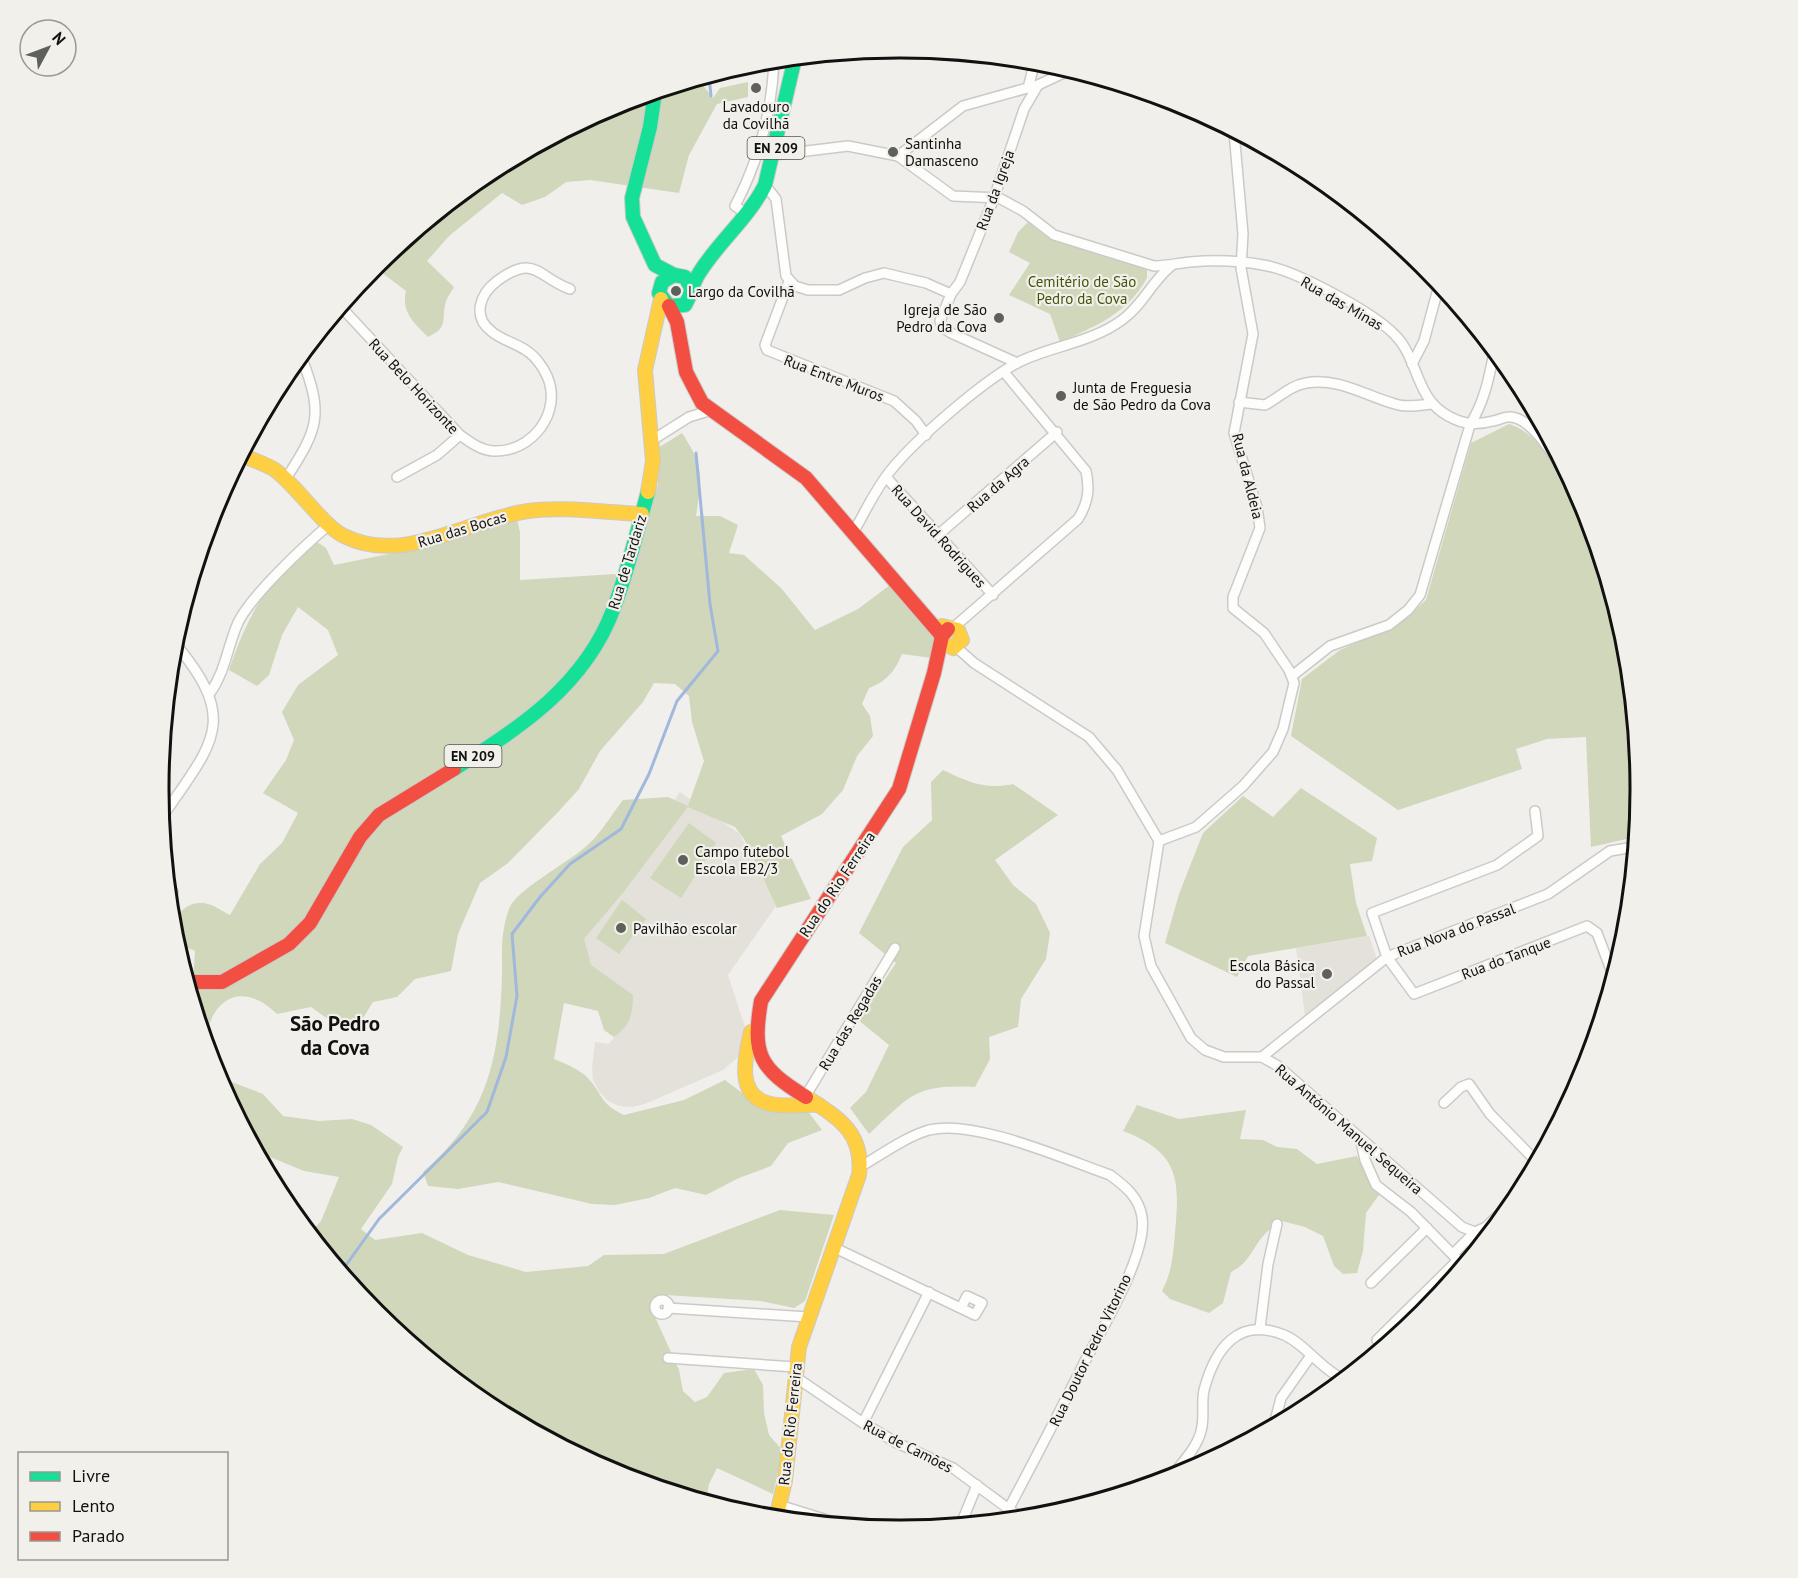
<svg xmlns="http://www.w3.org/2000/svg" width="1798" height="1578" viewBox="0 0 1798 1578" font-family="'PT Sans',sans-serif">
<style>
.built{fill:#e4e1da}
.green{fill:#d0d7ba}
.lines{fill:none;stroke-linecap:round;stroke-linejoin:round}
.stream{stroke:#a0b8dc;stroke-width:3}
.street-casing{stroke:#cbcac8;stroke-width:12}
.fast-casing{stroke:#cbcac8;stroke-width:16}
.slow-casing{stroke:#cbcac8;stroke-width:16}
.jam-casing{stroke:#cbcac8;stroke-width:16}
.street{stroke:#fdfdfc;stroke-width:9}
.fast{stroke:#16e098;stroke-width:14}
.slow{stroke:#ffcf43;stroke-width:14}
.jam{stroke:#f24e42;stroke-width:14}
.poi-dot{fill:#5f5f5c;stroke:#f2f0eb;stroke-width:2}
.labels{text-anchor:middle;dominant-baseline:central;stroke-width:4.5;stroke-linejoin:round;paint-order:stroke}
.shield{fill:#f2f0eb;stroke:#545451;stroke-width:1.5}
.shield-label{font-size:14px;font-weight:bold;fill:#11110f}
.poi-label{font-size:15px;fill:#11110f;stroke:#f2f0eb;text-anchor:start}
.street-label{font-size:15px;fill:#11110f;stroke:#f2f0eb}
.park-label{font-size:15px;fill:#45540d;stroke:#f2f0eb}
.district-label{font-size:21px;font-weight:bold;fill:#11110f;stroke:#f2f0eb}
.rim{fill:none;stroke:#11110f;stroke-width:3}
</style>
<rect width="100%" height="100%" fill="#f1efec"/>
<g class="built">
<path d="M 680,792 L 740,834 L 776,906 L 728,975 L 745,1027 L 738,1057 L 723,1070 L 645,1104 L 632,1107 L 619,1106 L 608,1101 L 599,1091 L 593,1080 L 592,1067 L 595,1042 L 609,1044 L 619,1031 L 566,955 Z"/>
<path d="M 1369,936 L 1377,959 L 1305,1015 L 1296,948 Z"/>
</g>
<g class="green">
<path d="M 698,79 L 713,98 L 720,88 L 748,82 L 748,97 L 717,104 L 689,155 L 679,193 L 590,180 L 566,182 L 545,197 L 522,205 L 502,193 L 449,236 L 427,261 L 454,287 C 451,292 446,299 445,305 C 442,323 447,328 428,337 C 414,323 401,312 406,291 L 381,272 L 368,274 L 375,265 L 488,173 L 616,104 Z"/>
<path d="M 1028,222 L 1047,237 L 1147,269 L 1147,278 C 1127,314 1096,326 1060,342 L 1050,314 L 1009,295 L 1030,263 L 1009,252 L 1018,232 Z"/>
<path d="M 1509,424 C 1536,433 1550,457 1560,481 L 1569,479 L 1584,506 L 1626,645 L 1640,789 L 1635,837 L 1591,847 L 1586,737 L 1547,739 L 1516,749 L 1522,769 L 1398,810 L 1291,736 L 1302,679 L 1340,650 L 1399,624 L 1426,600 L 1471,443 Z"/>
<path d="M 682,433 C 705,468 702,476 696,516 L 720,516 L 738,525 L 729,553 L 744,555 L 781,588 L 815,630 L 858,609 L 890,585 L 935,634 L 932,658 L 902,654 C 895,671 887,681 869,688 L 862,704 L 870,716 L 873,736 L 857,756 L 843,790 L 822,814 L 781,836 L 811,899 L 777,908 L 744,839 L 735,827 L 688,807 L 622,894 L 584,939 L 591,965 L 633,995 C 633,1014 630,1026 614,1037 L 604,1030 L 598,1011 L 564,1003 L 554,1059 C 566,1064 579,1069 588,1078 C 605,1097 598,1102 624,1115 L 684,1100 L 725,1080 L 749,1098 L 804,1106 L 822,1130 L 788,1143 L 771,1166 L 739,1178 L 706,1195 L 675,1188 L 649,1198 L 615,1205 L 592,1204 L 498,1182 L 458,1189 L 428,1186 L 423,1172 C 489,1115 500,1056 502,972 C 502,949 501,931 509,909 C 516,890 567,863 583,849 C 599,837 611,815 623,800 L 668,797 L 688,806 L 704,761 L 692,722 L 689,696 L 675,684 L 654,683 L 643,702 L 600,751 L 579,789 L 559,811 L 508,863 L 480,883 L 458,934 L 451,971 L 415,979 L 397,997 L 373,1002 L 360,1023 L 335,1024 L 311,1007 L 277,1014 C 243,981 212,996 205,1041 L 188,984 L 193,984 L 195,951 C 191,949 185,947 181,945 C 164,930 179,904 199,903 C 211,902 220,910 230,915 L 260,864 L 282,843 L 298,813 L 263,793 L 286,760 L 294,740 L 282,712 L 298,685 L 338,655 L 328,630 L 298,607 L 282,635 L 269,675 L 257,686 L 229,670 C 245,622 271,569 317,542 L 326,548 L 334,565 L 399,552 L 515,511 L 520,532 L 520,580 L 631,573 L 658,485 L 658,448 Z"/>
<path d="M 943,770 C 968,782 986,790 1013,784 L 1058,815 L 995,860 L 1013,885 L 1036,904 L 1050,933 L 1046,959 L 1021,999 L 1018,1027 L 989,1037 L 990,1059 L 975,1087 C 915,1084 911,1095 869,1134 L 850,1108 L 866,1092 L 889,1045 L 858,1020 L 896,963 L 859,933 L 903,847 L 932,820 L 931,782 Z"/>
<path d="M 1301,788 L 1377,838 L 1372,861 L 1350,864 L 1356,903 L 1367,936 L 1248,956 L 1237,977 L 1165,943 L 1179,894 L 1203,833 L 1243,796 L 1273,817 Z"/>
<path d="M 689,823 L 716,843 L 681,898 L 650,878 Z"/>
<path d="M 622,900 L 646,919 L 619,954 L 596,938 Z"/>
<path d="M 216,1076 L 263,1094 L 283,1116 L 319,1121 L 352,1119 L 371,1125 L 403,1147 L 398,1157 L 392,1184 L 361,1229 L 375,1240 L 422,1233 L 468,1255 L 526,1272 L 588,1266 L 604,1255 L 664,1254 L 780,1210 L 834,1215 L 805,1301 L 794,1308 L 761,1301 L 665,1295 L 658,1298 L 656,1319 L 679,1370 L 683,1391 L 695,1402 L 707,1397 L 724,1373 L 754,1369 L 763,1385 L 764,1413 L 769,1435 L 783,1451 L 773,1494 L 717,1468 L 709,1484 L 706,1501 L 615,1473 L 487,1405 L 375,1313 L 310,1233 L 321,1221 L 339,1177 L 304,1171 L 270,1157 L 262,1162 Z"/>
<path d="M 1137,1105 L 1179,1119 L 1246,1110 L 1240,1139 L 1263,1140 L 1277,1147 L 1297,1149 L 1317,1164 L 1357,1156 L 1366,1174 L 1381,1192 L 1366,1213 L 1363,1251 L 1357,1273 L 1343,1274 L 1334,1266 L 1323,1236 L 1305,1227 L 1282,1221 C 1252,1237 1255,1261 1231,1272 L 1223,1303 L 1209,1313 L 1170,1299 L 1162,1291 C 1172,1272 1173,1255 1175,1233 C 1180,1179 1179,1152 1123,1131 Z"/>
</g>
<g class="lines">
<g class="stream">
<path d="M 709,76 L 711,96"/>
<path d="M 341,1272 L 379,1219 L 487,1112 L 506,1057 L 517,996 L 512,934 L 540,897 L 570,864 L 621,829 L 649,774 L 677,701 L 718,651 L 710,604 L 696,453"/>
</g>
<g class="street-casing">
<g id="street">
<path d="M 1040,62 L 1050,70 L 1067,71"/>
<path d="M 1028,88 L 1035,61"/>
<path d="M 774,155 L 848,146 L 898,156 L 953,196 L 999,198 L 1023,211 L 1054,235 L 1154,266 C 1167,266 1178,263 1190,262 C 1213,260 1241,261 1263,265 C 1295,270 1373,312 1395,335 C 1417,357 1416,394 1442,412 C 1459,424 1474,426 1493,421 C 1499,420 1506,416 1511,417 C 1539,419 1573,488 1585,511"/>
<path d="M 898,156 L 963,106 L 1038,85 L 1070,70"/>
<path d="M 765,185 L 776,199 L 786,276 L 795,286 L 808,290 L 839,290 L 865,278 L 884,273 L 926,283 L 951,294"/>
<path d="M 747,214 L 735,206 C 759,160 772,113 774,60"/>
<path d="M 1415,262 L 1423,266"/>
<path d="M 789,281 L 765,345 L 767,350 L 894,401 L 916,421 L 926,435"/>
<path d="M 341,307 L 460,435 C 470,442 480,450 493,451 C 532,453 563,412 547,376 C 543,367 535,356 527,351 C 516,343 501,340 491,331 C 472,316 480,294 497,281 C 535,253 537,277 570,289"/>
<path d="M 1017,363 L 951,333 L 943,328 L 940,321 L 951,294 L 960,282 L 994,198 L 1024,109 L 1038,85"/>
<path d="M 1412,364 L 1424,341 L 1439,285"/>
<path d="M 1239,402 L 1265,405 C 1279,398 1289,386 1306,383 C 1338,377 1366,396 1395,404 C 1407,408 1421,405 1432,404"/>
<path d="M 651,441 L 689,417 L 712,410"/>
<path d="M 397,477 L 437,455 L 460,435"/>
<path d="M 886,477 L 993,595"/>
<path d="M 285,480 C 319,428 324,415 301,356"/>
<path d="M 853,533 C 865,512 876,488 891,470 C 917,438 981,383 1017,363 C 1050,346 1091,343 1122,320 C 1143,305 1152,281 1171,266"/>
<path d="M 938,535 L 1057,432"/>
<path d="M 953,628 L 1078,519 C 1088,503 1090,490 1086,471 L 1004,372"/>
<path d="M 956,647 L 974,663 L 1089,737 L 1117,770 L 1159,841"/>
<path d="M 1292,676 L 1330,646 L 1389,625 L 1408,610 L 1420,595 L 1470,425 C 1484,402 1489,379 1494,352"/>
<path d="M 210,693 C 225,672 227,649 237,625 C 248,598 306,544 330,524"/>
<path d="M 1535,811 L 1538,836 L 1497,865 L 1372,913 L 1387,957 L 1414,994 L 1587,926 L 1597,933 L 1613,975"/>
<path d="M 161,819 C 212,743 242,722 173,641"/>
<path d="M 1159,841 L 1196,827 L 1243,786 L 1273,752 L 1283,729 L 1294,683 L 1289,670 L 1264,633 L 1233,608 L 1233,597 L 1260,528 L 1257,507 L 1234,433 L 1253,334 L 1241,268 L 1243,234 L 1234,132"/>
<path d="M 1159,841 L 1144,936 L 1151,966 L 1191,1038 L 1205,1050 L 1224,1057 L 1262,1057 L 1278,1066 L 1462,1227 L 1475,1232 L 1486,1227 L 1517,1197"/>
<path d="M 168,893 L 173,892"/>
<path d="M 1262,1057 L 1387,957 L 1548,894 L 1610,851 L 1634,847"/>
<path d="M 805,1097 L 895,948"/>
<path d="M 1444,1103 L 1461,1087 L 1469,1084 L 1490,1114 L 1536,1161"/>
<path d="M 1360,1138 L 1365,1160 L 1376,1185 L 1411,1212 L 1458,1260 L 1465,1262"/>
<path d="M 860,1167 C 879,1156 907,1136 929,1130 C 975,1119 1064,1159 1110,1175 C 1125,1186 1139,1197 1142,1217 C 1148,1254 1100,1332 1083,1365 C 1059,1413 1034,1461 1009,1508"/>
<path d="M 833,1247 L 975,1315 L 982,1303 L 967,1296 L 961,1308"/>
<path d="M 1453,1254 L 1475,1232"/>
<path d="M 1371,1283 L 1427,1228"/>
<circle cx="662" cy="1307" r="7"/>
<path d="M 668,1308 L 808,1317"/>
<path d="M 1260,1328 L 1268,1264 L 1277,1224"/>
<path d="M 1377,1340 L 1458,1260"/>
<path d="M 668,1358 L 795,1367"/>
<path d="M 794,1376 L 863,1423 L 897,1443 L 953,1468 L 1021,1518"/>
<path d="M 863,1423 L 929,1292"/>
<path d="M 1274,1425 L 1281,1398 L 1310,1357"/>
<path d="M 1171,1477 C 1181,1464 1197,1448 1201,1431 C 1205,1418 1201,1403 1204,1390 C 1215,1349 1238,1316 1284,1335 C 1304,1343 1321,1369 1343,1379"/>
<path d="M 779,1505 L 840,1524"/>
<path d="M 961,1524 L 977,1485"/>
</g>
</g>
<g class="fast-casing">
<g id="fast">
<path d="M 655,92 L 650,127 L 632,198 L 633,217 L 655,265 L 674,275"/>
<path d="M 692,290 L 685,277 L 674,275 L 662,282 L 659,293 L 669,306 L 685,305 C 691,295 692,285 698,275 C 717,243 748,219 765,185 L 795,58"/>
<path d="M 454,769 C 519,729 585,685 613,610 C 628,572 637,531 648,492"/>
</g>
</g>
<g class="slow-casing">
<g id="slow">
<path d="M 242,455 C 252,460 266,464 275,470 C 296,485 323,526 344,536 C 404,566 469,519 528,511 C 561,506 608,513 642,514"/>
<path d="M 648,492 L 653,461 L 645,370 L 661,299"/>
<path d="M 942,626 L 958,630 L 962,640 L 953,648 L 942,642"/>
<path d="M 751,1032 C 746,1054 735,1094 767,1103 C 782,1108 803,1104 819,1105"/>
<path d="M 776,1518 L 785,1481 L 799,1347 L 859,1175 C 864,1133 839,1118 806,1097"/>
</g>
</g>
<g class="jam-casing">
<g id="jam">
<path d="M 669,306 L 677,322 L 686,372 L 702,403 L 806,478 L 942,636"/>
<path d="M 187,982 L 222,982 L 289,944 L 310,923 L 360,837 L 379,815 L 454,769"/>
<path d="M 806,1097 C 759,1068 752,1055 761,1001 L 899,789 L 934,673 L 942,636 L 948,629"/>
</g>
</g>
<use href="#street" class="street"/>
<use href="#fast" class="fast"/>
<use href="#slow" class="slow"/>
<use href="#jam" class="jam"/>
</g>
<g class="poi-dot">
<circle cx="756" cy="88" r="6"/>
<circle cx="893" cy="152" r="6"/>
<circle cx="676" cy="291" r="6"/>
<circle cx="999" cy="318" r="6"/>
<circle cx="1061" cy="396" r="6"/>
<circle cx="683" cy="860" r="6"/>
<circle cx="621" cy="928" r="6"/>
<circle cx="1327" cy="974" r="6"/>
</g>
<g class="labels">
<g class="shield">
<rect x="747.5" y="137" width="57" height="22" rx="4.5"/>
<rect x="444.5" y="745" width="57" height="22" rx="4.5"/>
</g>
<g class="shield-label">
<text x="776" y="148">EN 209</text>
<text x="473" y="756">EN 209</text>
</g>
<g class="poi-label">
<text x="756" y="106" text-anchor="middle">Lavadouro<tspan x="756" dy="17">da Covilhã</tspan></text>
<text x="905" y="143">Santinha<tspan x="905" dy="17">Damasceno</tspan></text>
<text x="688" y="291">Largo da Covilhã</text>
<text x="987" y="309" text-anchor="end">Igreja de São<tspan x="987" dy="17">Pedro da Cova</tspan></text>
<text x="1073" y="387">Junta de Freguesia<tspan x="1073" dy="17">de São Pedro da Cova</tspan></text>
<text x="695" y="851">Campo futebol<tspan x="695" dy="17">Escola EB2/3</tspan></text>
<text x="633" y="928">Pavilhão escolar</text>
<text x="1315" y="965" text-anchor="end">Escola Básica<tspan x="1315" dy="17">do Passal</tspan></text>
</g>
<g class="street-label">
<text transform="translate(995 190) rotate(-70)">Rua da Igreja</text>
<text transform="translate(1342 303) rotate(30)">Rua das Minas</text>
<text transform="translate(834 378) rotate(21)">Rua Entre Muros</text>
<text transform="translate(414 386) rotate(47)">Rua Belo Horizonte</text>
<text transform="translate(1248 476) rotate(76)">Rua da Aldeia</text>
<text transform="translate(998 484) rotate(-41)">Rua da Agra</text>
<text transform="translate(462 529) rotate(-17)">Rua das Bocas</text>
<text transform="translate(939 536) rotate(48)">Rua David Rodrigues</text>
<text transform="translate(627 562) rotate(-73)">Rua de Tardariz</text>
<text transform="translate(837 884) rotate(-56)">Rua do Rio Ferreira</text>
<text transform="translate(1456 930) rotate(-21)">Rua Nova do Passal</text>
<text transform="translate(1506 958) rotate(-21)">Rua do Tanque</text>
<text transform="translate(850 1023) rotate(-59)">Rua das Regadas</text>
<text transform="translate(1349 1129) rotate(41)">Rua António Manuel Sequeira</text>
<text transform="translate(1090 1350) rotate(-64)">Rua Doutor Pedro Vitorino</text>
<text transform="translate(790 1424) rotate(-84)">Rua do Rio Ferreira</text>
<text transform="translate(908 1446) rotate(27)">Rua de Camões</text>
</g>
<g class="park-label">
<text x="1082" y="281">Cemitério de São<tspan x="1082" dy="17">Pedro da Cova</tspan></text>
</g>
<g class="district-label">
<text x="335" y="1023">São Pedro<tspan x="335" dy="24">da Cova</tspan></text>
</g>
</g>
<path d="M0 0H1798V1578H0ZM899 58H900A730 730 0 0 1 1630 788V790A730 730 0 0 1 900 1520H899A730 730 0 0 1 169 790V788A730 730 0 0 1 899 58Z" fill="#f2f0eb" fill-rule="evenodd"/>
<path class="rim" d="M899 58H900A730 730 0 0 1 1630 788V790A730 730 0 0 1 900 1520H899A730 730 0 0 1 169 790V788A730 730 0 0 1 899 58Z"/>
<rect x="18" y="1452" width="210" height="108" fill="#f2f0eb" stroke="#989793" stroke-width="1.5"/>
<rect x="30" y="1472" width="30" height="9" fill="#16e098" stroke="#989793" stroke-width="1.5"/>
<text x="72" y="1482" font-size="18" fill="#11110f">Livre</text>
<rect x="30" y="1502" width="30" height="9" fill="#ffcf43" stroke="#989793" stroke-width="1.5"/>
<text x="72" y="1512" font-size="18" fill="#11110f">Lento</text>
<rect x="30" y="1532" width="30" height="9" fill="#f24e42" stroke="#989793" stroke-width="1.5"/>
<text x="72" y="1542" font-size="18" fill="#11110f">Parado</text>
<g transform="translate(48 48) rotate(49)"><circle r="28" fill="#f2f0eb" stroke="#989793" stroke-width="1.5"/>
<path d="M0-4.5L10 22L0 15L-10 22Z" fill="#5f5f5c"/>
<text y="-9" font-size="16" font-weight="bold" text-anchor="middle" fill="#11110f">N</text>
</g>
</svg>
